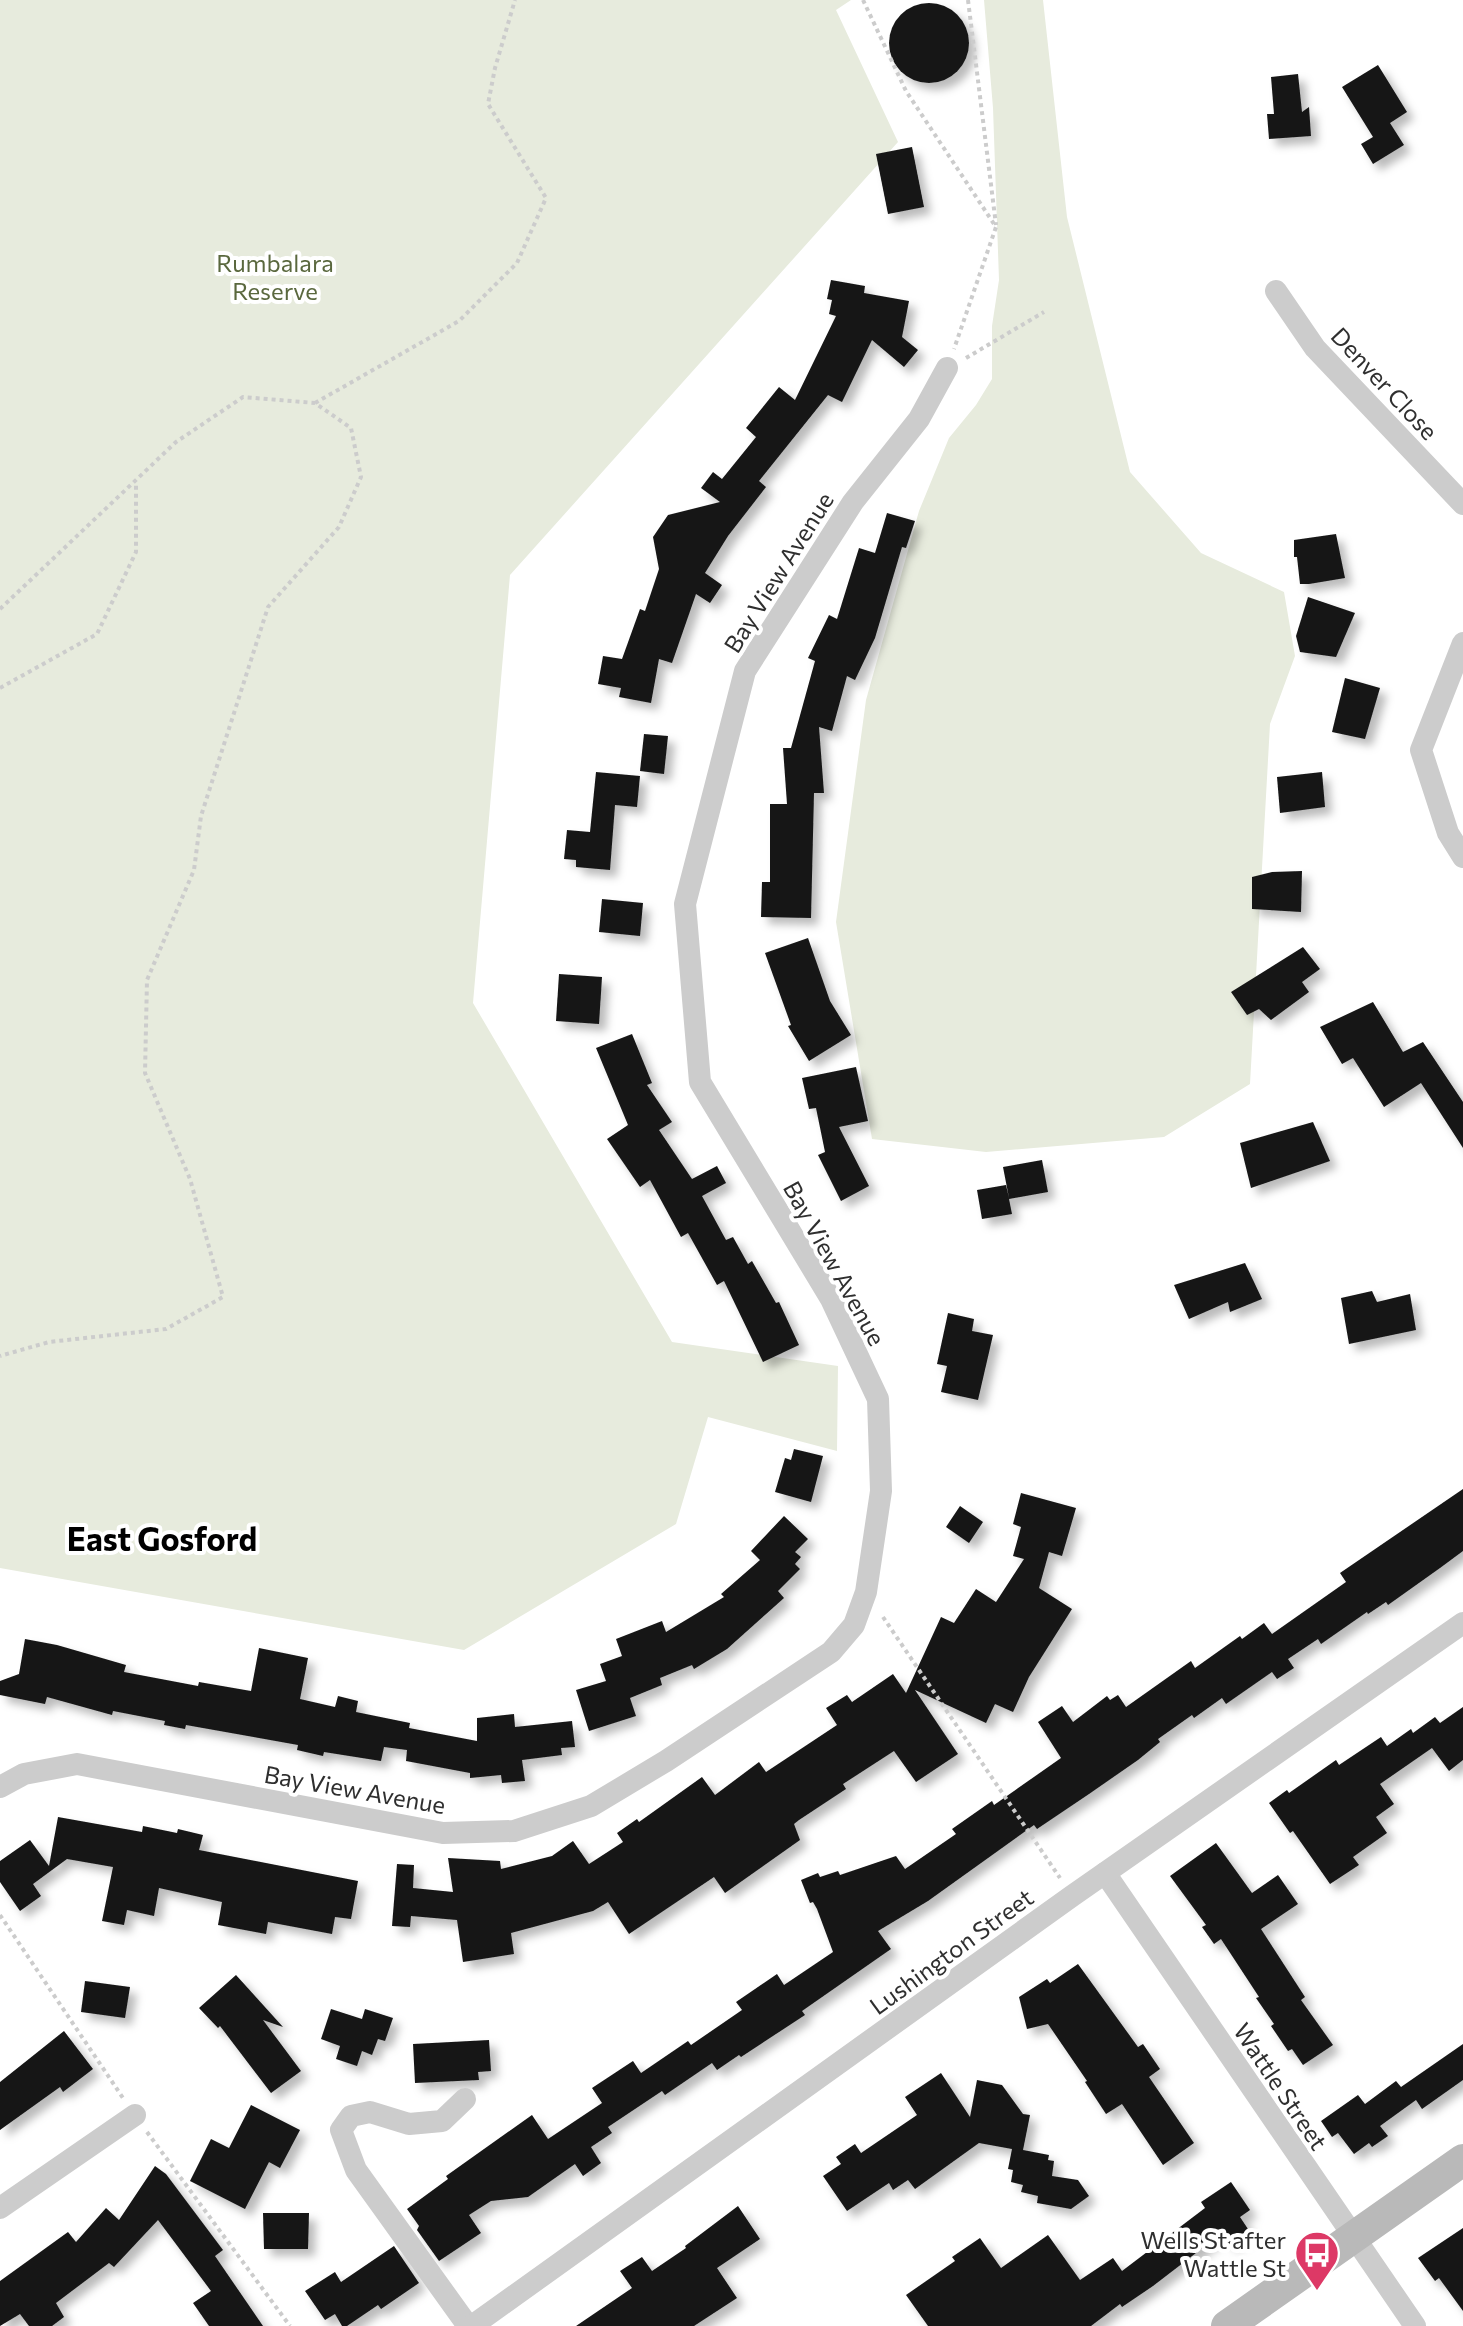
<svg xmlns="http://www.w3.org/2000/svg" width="1463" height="2326" viewBox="0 0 1463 2326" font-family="Commissioner,sans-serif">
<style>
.green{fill:#e7ebdd}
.building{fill:#161616;filter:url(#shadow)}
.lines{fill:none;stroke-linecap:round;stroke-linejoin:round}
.path{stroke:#ccc;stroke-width:4;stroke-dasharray:4 4;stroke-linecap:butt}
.street{stroke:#ccc;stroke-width:22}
.secondary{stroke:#b9b9b9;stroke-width:32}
.labels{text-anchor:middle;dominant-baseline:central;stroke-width:8;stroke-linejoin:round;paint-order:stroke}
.park-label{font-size:24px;fill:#5a683e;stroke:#fff}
.street-label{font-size:24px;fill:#2f2f2f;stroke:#fff}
.poi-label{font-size:24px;fill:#2f2f2f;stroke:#fff;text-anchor:end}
.district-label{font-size:32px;font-weight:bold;fill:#000;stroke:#fff}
</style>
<defs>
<filter id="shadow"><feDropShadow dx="7" dy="7" stdDeviation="4" flood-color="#0004"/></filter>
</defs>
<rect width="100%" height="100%" fill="#fff"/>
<g class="green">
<path d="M 0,0 L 851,0 L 836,10 L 898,142 L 510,575 L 473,1003 L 672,1342 L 838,1366 L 837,1451 L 708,1417 L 676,1524 L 464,1650 L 0,1568 Z"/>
<path d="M 984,0 L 1043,0 L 1067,217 L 1130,472 L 1201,553 L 1284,592 L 1295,656 L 1270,724 L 1250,1084 L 1164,1137 L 986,1152 L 872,1139 L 836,922 L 866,700 L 919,511 L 949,438 L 976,405 L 992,379 L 992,326 L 999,280 L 993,108 Z"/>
</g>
<g class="building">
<circle cx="929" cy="43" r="40"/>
<path d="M 1378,65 L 1407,112 L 1390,123 L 1404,145 L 1373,164 L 1361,144 L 1373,137 L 1342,87 Z"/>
<path d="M 1298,74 L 1302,112 L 1309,107 L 1311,136 L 1269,139 L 1267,114 L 1274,114 L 1271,77 Z"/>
<path d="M 912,147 L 924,207 L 888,214 L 876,154 Z"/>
<path d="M 831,280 L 865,286 L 864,293 L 909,301 L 902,337 L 918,350 L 904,367 L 872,340 L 842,402 L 828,395 L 759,481 L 766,487 L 728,536 L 705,573 L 722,585 L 710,603 L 696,594 L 672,663 L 659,659 L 651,703 L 619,697 L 621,688 L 598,684 L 603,656 L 622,659 L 640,609 L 645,611 L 659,569 L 653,537 L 668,515 L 720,502 L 701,488 L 713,472 L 722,479 L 756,437 L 746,428 L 779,387 L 795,400 L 836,316 L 829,314 L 832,300 L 827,299 Z"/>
<path d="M 887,513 L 915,521 L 906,548 L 902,547 L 875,638 L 855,680 L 847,676 L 832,731 L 819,727 L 824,793 L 814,793 L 811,918 L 761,917 L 762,882 L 770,882 L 770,804 L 787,804 L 783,748 L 791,748 L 815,661 L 808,658 L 829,615 L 837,619 L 859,548 L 875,553 Z"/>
<path d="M 1336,534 L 1345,578 L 1309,584 L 1300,584 L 1297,557 L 1294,557 L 1294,540 Z"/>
<path d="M 1308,597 L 1355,613 L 1336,657 L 1300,652 L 1296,636 Z"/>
<path d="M 1345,678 L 1380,688 L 1365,739 L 1332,732 Z"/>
<path d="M 644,734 L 668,736 L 664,774 L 640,771 Z"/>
<path d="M 596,772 L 640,776 L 637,807 L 615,805 L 610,870 L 576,867 L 576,860 L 564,859 L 567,830 L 590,832 Z"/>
<path d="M 1322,772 L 1325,807 L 1280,813 L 1277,777 Z"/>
<path d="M 1302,871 L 1301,912 L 1252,909 L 1252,877 L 1272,872 Z"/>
<path d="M 602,899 L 643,903 L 640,936 L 599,932 Z"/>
<path d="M 808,938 L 830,1001 L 851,1035 L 809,1061 L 788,1026 L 791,1025 L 765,953 Z"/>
<path d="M 1303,947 L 1320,969 L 1302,982 L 1309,992 L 1271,1020 L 1259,1009 L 1247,1015 L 1231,992 Z"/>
<path d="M 559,974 L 602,977 L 599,1024 L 556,1021 Z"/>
<path d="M 1373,1002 L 1403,1052 L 1423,1042 L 1463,1102 L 1463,1148 L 1421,1083 L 1384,1107 L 1353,1058 L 1342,1064 L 1320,1027 Z"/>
<path d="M 632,1034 L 652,1083 L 647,1085 L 672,1122 L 659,1130 L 692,1179 L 717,1166 L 726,1183 L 702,1196 L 726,1240 L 733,1237 L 748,1264 L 752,1261 L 776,1303 L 779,1302 L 799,1345 L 763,1362 L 724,1281 L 717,1285 L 688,1233 L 681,1237 L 650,1180 L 640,1187 L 607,1139 L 628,1125 L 596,1048 Z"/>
<path d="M 856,1067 L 868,1121 L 839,1127 L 869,1186 L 841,1201 L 818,1155 L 825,1152 L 816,1108 L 809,1109 L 802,1078 Z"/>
<path d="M 1313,1122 L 1330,1161 L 1251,1188 L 1240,1143 Z"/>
<path d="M 1042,1160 L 1048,1192 L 1009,1199 L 1012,1214 L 982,1219 L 977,1190 L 1006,1185 L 1009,1198 L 1003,1167 Z"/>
<path d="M 1245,1263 L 1262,1299 L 1230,1312 L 1228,1302 L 1189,1319 L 1174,1285 Z"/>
<path d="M 1372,1291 L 1377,1302 L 1410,1294 L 1416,1330 L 1349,1344 L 1341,1298 Z"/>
<path d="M 948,1313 L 974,1319 L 972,1331 L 993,1335 L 978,1400 L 941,1392 L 947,1366 L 937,1364 Z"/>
<path d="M 794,1449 L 823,1456 L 811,1502 L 775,1492 L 785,1458 L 791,1460 Z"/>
<path d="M 1463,1489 L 1463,1551 L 1440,1568 L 1388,1605 L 1386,1602 L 1368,1614 L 1367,1612 L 1321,1644 L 1318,1639 L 1288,1659 L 1294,1668 L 1277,1679 L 1272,1672 L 1226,1704 L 1222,1698 L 1194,1718 L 1192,1715 L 1158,1739 L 1160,1742 L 1138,1760 L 1089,1794 L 1037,1829 L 1034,1825 L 928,1901 L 878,1931 L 891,1949 L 802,2011 L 805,2015 L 741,2057 L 739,2055 L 717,2070 L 712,2063 L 665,2095 L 662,2091 L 608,2127 L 612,2133 L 591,2147 L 601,2163 L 583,2176 L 575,2164 L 528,2197 L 491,2201 L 469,2215 L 481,2233 L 439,2261 L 417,2230 L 419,2226 L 407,2209 L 448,2179 L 446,2176 L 532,2115 L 548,2139 L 602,2103 L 592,2088 L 633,2061 L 641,2073 L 688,2041 L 691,2045 L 742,2010 L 736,2002 L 777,1974 L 784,1985 L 833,1952 L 817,1909 L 813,1902 L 810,1903 L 801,1880 L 818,1873 L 820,1877 L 838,1871 L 840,1875 L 896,1856 L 905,1869 L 956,1834 L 952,1829 L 992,1801 L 994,1805 L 1061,1758 L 1038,1722 L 1062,1706 L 1073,1722 L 1107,1696 L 1110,1700 L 1118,1695 L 1126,1707 L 1191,1661 L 1195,1668 L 1240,1636 L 1242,1639 L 1264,1623 L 1272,1634 L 1346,1582 L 1340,1573 Z"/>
<path d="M 1021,1493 L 1076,1508 L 1062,1556 L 1049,1552 L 1039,1588 L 1072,1609 L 1029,1677 L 1013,1712 L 995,1704 L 986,1723 L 915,1690 L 958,1754 L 916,1782 L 894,1751 L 843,1784 L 846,1789 L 799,1820 L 794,1824 L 800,1840 L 725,1893 L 714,1877 L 629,1934 L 608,1902 L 593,1911 L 511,1933 L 514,1954 L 463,1962 L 457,1920 L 411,1916 L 410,1927 L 392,1926 L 397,1864 L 414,1865 L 413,1888 L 453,1892 L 448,1858 L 500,1861 L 501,1869 L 552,1856 L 573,1841 L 589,1864 L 623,1842 L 617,1833 L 637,1819 L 639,1822 L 702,1777 L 715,1795 L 759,1762 L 766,1772 L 837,1725 L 826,1708 L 847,1695 L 852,1702 L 893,1674 L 906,1693 L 941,1617 L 954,1623 L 976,1589 L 996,1602 L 1024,1559 L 1013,1556 L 1021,1527 L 1013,1524 Z"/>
<path d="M 960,1506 L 983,1522 L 969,1543 L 946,1527 Z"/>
<path d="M 784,1516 L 808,1539 L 795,1552 L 801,1557 L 795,1564 L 800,1569 L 778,1591 L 784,1598 L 727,1649 L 694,1669 L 692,1665 L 660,1678 L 662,1685 L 630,1698 L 636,1716 L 589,1731 L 576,1690 L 606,1681 L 600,1664 L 622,1656 L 616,1639 L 662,1621 L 666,1632 L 724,1597 L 721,1594 L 760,1560 L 751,1551 Z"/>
<path d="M 25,1639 L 57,1645 L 126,1665 L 124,1672 L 198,1686 L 199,1682 L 251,1691 L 259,1648 L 308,1658 L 300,1699 L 335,1707 L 338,1696 L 358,1701 L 356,1712 L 410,1723 L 409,1728 L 477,1741 L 477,1718 L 514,1714 L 515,1727 L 572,1721 L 575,1747 L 561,1748 L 562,1755 L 522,1760 L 525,1781 L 502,1783 L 501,1775 L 470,1778 L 470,1773 L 406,1761 L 407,1750 L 384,1747 L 381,1761 L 324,1752 L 323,1756 L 297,1750 L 298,1745 L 186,1725 L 185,1729 L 164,1725 L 165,1721 L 113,1711 L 112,1715 L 47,1697 L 45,1704 L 0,1695 L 0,1681 L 19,1674 Z"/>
<path d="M 1463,1707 L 1463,1760 L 1449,1771 L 1432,1748 L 1380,1784 L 1394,1804 L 1376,1817 L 1387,1833 L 1353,1857 L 1359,1865 L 1330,1884 L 1293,1831 L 1290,1833 L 1269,1803 L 1287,1790 L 1289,1793 L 1336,1760 L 1339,1765 L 1381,1737 L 1387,1746 L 1411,1729 L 1413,1733 L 1435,1717 L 1440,1723 Z"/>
<path d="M 58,1817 L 142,1832 L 143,1826 L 177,1833 L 178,1829 L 203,1835 L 199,1850 L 358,1881 L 351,1919 L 335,1917 L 332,1934 L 268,1922 L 266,1934 L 218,1925 L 222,1902 L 159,1888 L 154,1916 L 127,1910 L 124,1925 L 102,1921 L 113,1867 L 67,1859 L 33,1884 L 41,1896 L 20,1911 L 0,1882 L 0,1861 L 30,1840 L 49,1866 Z"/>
<path d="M 1216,1843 L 1252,1893 L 1278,1875 L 1298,1904 L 1261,1929 L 1305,1997 L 1301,2000 L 1333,2045 L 1303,2065 L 1292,2049 L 1288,2051 L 1271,2026 L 1274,2024 L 1256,1998 L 1259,1997 L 1221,1939 L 1214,1944 L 1202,1927 L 1206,1925 L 1170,1876 Z"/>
<path d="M 1078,1964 L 1138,2047 L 1143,2044 L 1160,2069 L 1149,2077 L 1194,2143 L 1163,2165 L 1122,2104 L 1106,2114 L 1085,2082 L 1087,2081 L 1048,2024 L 1027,2029 L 1019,1997 L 1047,1979 L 1050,1983 Z"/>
<path d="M 236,1975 L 283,2027 L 263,2020 L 301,2071 L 271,2093 L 220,2026 L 218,2028 L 199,2008 Z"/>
<path d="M 85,1981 L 130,1987 L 125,2018 L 81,2012 Z"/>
<path d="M 331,2009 L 362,2019 L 365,2009 L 393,2018 L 385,2041 L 378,2039 L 372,2055 L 362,2051 L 357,2066 L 336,2059 L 340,2046 L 321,2039 Z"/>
<path d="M 64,2031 L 93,2069 L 63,2092 L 60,2087 L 0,2130 L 0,2082 Z"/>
<path d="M 489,2040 L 491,2071 L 478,2072 L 479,2080 L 415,2083 L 413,2044 Z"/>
<path d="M 1463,2044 L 1463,2080 L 1422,2109 L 1416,2100 L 1380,2126 L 1388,2136 L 1372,2147 L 1369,2143 L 1354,2154 L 1338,2133 L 1332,2137 L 1321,2121 L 1358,2095 L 1365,2104 L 1396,2081 L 1401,2087 Z"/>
<path d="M 941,2073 L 970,2117 L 977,2080 L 1002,2085 L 1023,2114 L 1030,2115 L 1023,2150 L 1049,2155 L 1048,2160 L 1054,2161 L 1052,2176 L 1078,2180 L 1089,2196 L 1071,2209 L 1037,2203 L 1038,2196 L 1021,2192 L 1023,2185 L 1011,2182 L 1013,2170 L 1008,2169 L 1012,2149 L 979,2143 L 915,2189 L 908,2180 L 893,2190 L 889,2183 L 847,2211 L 823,2176 L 841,2164 L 836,2157 L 855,2144 L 861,2153 L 917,2115 L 905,2097 Z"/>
<path d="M 251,2105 L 300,2130 L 280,2168 L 269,2162 L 245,2209 L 190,2181 L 211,2139 L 229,2148 Z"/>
<path d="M 155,2166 L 166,2174 L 223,2250 L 215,2256 L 263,2326 L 209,2326 L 193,2303 L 211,2291 L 158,2220 L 114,2267 L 109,2263 L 56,2303 L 64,2317 L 52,2326 L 29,2326 L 20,2314 L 0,2326 L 0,2281 L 68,2232 L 76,2242 L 106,2208 L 119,2220 Z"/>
<path d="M 1231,2182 L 1250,2210 L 1240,2217 L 1250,2232 L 1230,2245 L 1222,2233 L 1153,2286 L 1122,2307 L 1120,2304 L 1091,2326 L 928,2326 L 906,2295 L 955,2261 L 952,2257 L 980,2238 L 1001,2268 L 1048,2235 L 1080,2280 L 1113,2258 L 1122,2271 L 1205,2208 L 1201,2202 Z"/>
<path d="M 738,2206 L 760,2239 L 717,2268 L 737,2298 L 694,2326 L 576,2326 L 632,2288 L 620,2271 L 642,2257 L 652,2271 L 686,2248 L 685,2246 Z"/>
<path d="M 263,2213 L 309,2213 L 308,2249 L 264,2249 Z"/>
<path d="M 1463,2228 L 1463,2311 L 1439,2278 L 1435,2281 L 1418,2258 Z"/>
<path d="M 394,2246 L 419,2283 L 381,2309 L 378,2305 L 347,2326 L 342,2326 L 335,2314 L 325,2320 L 305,2291 L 335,2272 L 341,2282 Z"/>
</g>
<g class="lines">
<g class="path">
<path d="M 863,0 L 906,91 L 996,227 L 954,349"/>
<path d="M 968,0 L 996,225"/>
<path d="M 966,358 L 1044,312"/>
<path d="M 315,403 L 459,321 L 517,263 L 546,198 L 488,104 L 495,68 L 515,0"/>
<path d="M 0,609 L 176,442 L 243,397 L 315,403 L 351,428 L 361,477 L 339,527 L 268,607 L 201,816 L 194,870 L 147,980 L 145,1073 L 190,1179 L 223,1297 L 166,1329 L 49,1342 L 0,1356"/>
<path d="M 0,688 L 97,634 L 136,552 L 136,484"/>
<path d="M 883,1617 L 1060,1878"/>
<path d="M 0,1915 L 123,2098"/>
<path d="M 147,2132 L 290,2326"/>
</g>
<g class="street">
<path d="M 1276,291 L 1315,348 L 1463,504"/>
<path d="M 1463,643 L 1421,750 L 1448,833 L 1463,857"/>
<path d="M 0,1787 L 24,1774 L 77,1764 L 443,1833 L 514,1831 L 591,1806 L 666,1761 L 831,1652 L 854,1625 L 866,1592 L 881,1491 L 878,1399 L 831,1299 L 700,1082 L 685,904 L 745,671 L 853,502 L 919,419 L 947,368"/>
<path d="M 1105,1873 L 1415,2326"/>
<path d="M 465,2099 L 442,2121 L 409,2124 L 370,2112 L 351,2116 L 341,2130 L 356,2170 L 468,2326"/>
<path d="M 0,2208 L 135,2115"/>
<path d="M 472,2326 L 1072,1896 L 1463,1623"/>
</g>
<path class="secondary" d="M 1227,2326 L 1463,2160"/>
</g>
<defs>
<g id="bus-pin" transform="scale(2.3)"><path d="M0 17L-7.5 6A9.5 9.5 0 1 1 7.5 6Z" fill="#dd3966" stroke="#fff"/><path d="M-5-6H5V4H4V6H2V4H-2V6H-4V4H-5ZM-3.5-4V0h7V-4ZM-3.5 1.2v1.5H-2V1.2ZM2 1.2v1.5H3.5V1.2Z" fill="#fff"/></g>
</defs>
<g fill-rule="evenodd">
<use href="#bus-pin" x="1317" y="2253"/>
</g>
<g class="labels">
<g class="park-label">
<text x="275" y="262">Rumbalara<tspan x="275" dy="28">Reserve</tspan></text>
</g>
<g class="street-label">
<text transform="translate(1385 383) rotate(47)">Denver Close</text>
<text transform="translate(778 572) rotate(-58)">Bay View Avenue</text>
<text transform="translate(835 1263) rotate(61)">Bay View Avenue</text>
<text transform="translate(355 1789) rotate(10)">Bay View Avenue</text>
<text transform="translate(951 1951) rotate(-36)">Lushington Street</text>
<text transform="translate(1281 2086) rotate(56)">Wattle Street</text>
</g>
<g class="poi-label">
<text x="1286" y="2239">Wells St after<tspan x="1286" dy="28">Wattle St</tspan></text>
</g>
<g class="district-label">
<text x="162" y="1538">East Gosford</text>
</g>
</g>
</svg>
